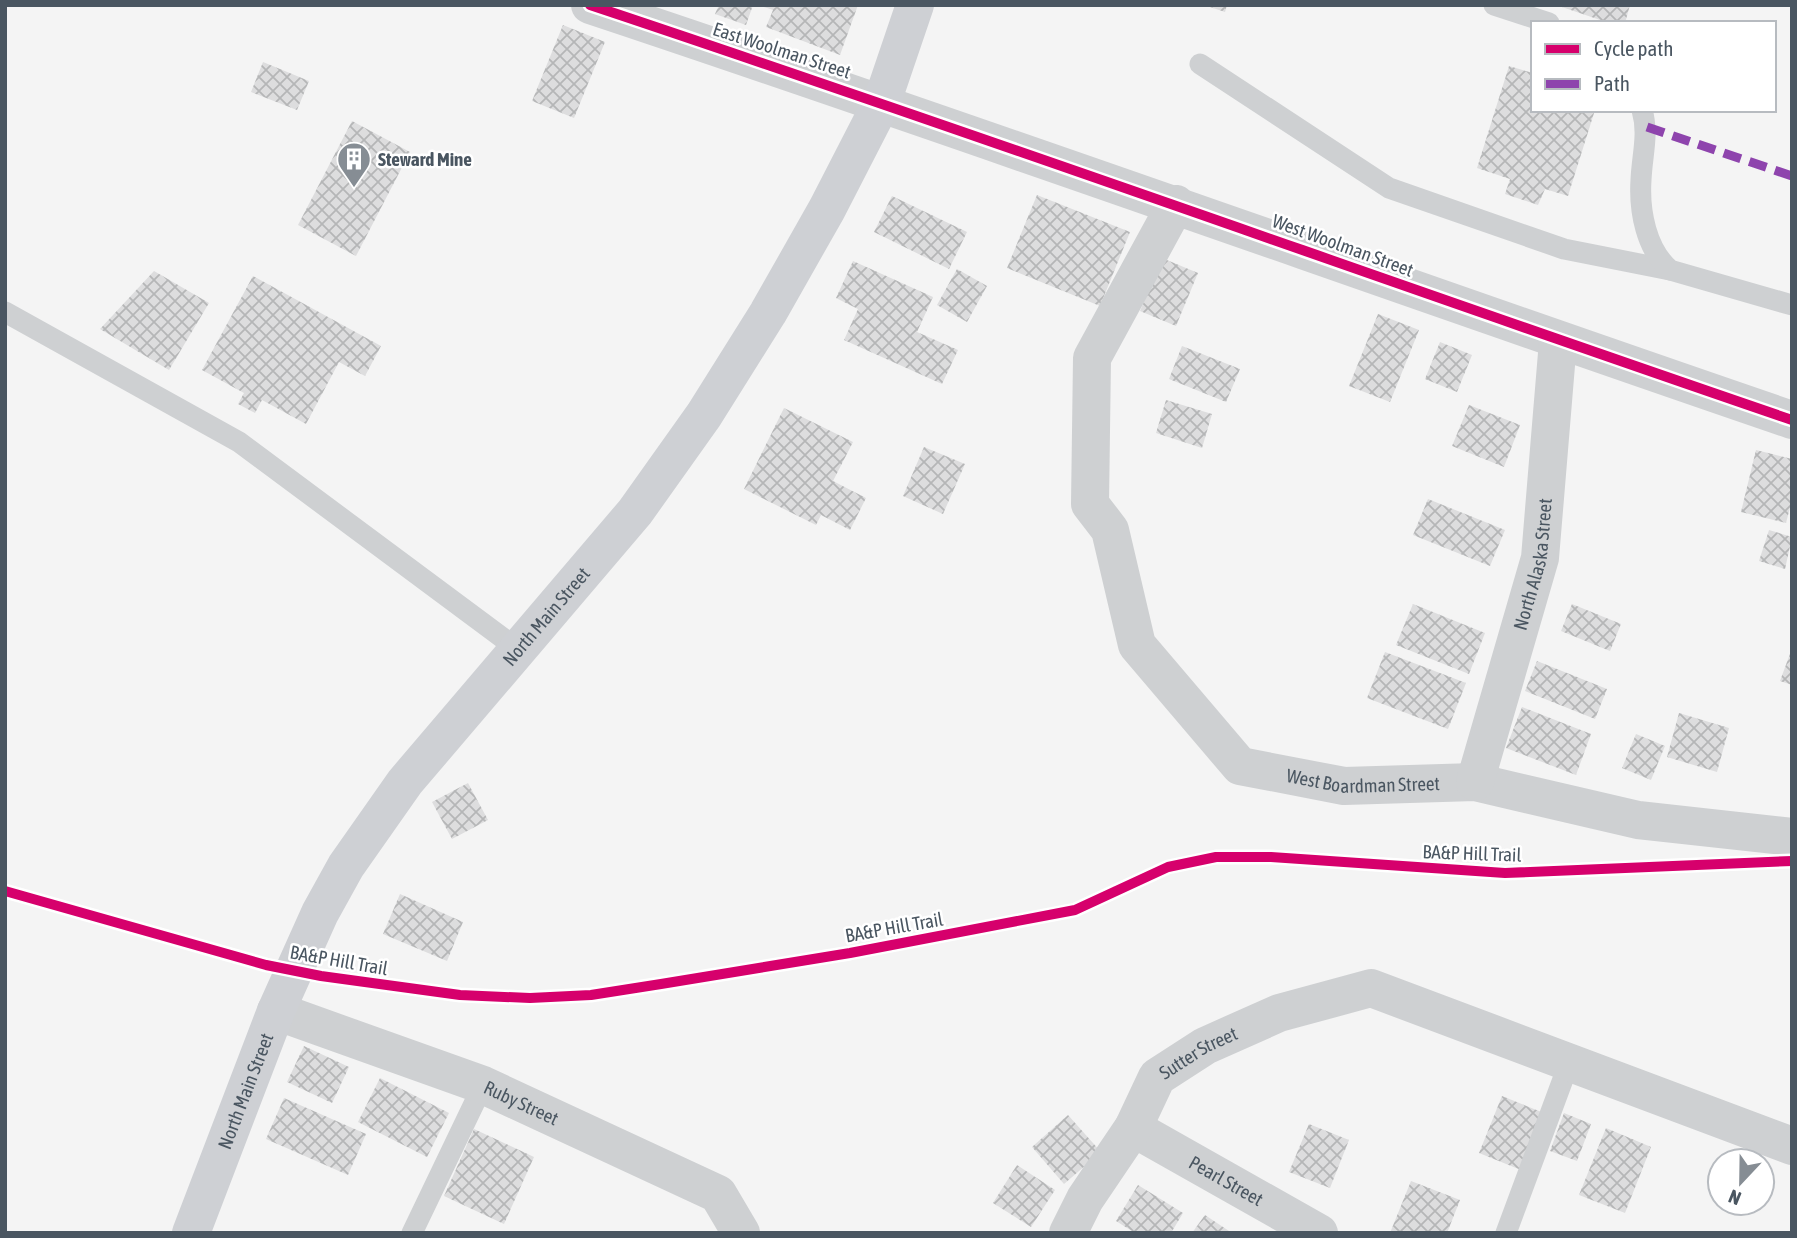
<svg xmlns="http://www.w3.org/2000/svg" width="1797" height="1238" viewBox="0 0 1797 1238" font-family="'Asap Condensed',sans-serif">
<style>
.building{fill:url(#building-cross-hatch)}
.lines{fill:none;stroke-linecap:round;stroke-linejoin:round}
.service{stroke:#ced0d2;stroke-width:21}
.minor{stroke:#ced0d2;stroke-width:38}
.secondary{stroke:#ced0d4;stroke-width:38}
.quiet{stroke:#8e44ad;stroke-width:9;stroke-dasharray:18 9;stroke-linecap:butt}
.cycleway-casing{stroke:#fff;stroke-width:15}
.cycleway{stroke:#d6006c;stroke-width:10}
.labels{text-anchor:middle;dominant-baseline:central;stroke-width:5;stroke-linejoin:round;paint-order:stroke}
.street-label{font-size:19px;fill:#4a5661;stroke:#fff}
.poi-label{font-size:19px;font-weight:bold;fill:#4a5661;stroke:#fff;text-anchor:start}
</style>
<defs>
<pattern id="building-cross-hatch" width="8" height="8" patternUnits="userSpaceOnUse" patternTransform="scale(1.75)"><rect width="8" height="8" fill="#ddddde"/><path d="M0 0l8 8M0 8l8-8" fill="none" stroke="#b5b6b7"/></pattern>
</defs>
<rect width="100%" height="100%" fill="#f4f4f4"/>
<g class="building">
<path d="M 719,5 L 753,5 L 746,25 L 715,14 Z"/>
<path d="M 858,5 L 840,55 L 766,27 L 773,10 L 761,6 Z"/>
<path d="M 1204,5 L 1227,5 L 1225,12 Z"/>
<path d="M 1556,5 L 1630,5 L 1625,23 L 1609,23 Z"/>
<path d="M 563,25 L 605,42 L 574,118 L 532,101 Z"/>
<path d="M 263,62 L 309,81 L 297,110 L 251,92 Z"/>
<path d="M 1509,66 L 1533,73 L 1533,110 L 1595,110 L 1568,196 L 1545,189 L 1538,205 L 1505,194 L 1510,179 L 1477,168 Z"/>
<path d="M 352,121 L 410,152 L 356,256 L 298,225 Z"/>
<path d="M 1037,195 L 1130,232 L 1100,306 L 1007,268 Z"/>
<path d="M 892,196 L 967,232 L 949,269 L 874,232 Z"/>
<path d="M 1162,258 L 1198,273 L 1176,326 L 1140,311 Z"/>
<path d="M 853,261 L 933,297 L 917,332 L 958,350 L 942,384 L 844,340 L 858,309 L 836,298 Z"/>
<path d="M 957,269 L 987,286 L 967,322 L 937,305 Z"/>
<path d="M 154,271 L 209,303 L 169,370 L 100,329 Z"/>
<path d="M 253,276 L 381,346 L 365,376 L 339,362 L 306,424 L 262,400 L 255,413 L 238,404 L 244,393 L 202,370 Z"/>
<path d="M 1378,314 L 1419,330 L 1390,402 L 1349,386 Z"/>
<path d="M 1440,342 L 1472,355 L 1457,392 L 1425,379 Z"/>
<path d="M 1182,346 L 1240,369 L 1226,402 L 1169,379 Z"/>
<path d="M 1166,400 L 1212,414 L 1202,448 L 1156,433 Z"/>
<path d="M 1469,405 L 1520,425 L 1504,467 L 1452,446 Z"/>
<path d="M 784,408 L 853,442 L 833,481 L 866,498 L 850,530 L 821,515 L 816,525 L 744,489 Z"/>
<path d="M 924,447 L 965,464 L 943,514 L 903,496 Z"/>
<path d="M 1756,450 L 1792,459 L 1792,500 L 1786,523 L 1741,512 Z"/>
<path d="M 1428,499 L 1505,530 L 1490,566 L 1413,535 Z"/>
<path d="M 1769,530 L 1792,537 L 1785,569 L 1759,561 Z"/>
<path d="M 1413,604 L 1485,633 L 1469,674 L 1396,645 Z"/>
<path d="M 1572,604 L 1621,624 L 1610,651 L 1561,631 Z"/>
<path d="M 1791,651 L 1792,651 L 1792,685 L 1780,681 Z"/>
<path d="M 1385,652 L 1466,683 L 1448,729 L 1367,698 Z"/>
<path d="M 1537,661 L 1607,689 L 1595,719 L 1525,691 Z"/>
<path d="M 1522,707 L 1591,734 L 1576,775 L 1506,748 Z"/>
<path d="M 1679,713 L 1729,728 L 1717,772 L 1667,757 Z"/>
<path d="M 1636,734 L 1665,746 L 1651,780 L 1622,768 Z"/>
<path d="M 468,783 L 488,820 L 452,839 L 432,802 Z"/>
<path d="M 400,894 L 463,922 L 447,961 L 383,934 Z"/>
<path d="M 304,1046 L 349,1067 L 332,1103 L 287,1082 Z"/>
<path d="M 380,1078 L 449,1113 L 427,1157 L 358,1122 Z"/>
<path d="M 1502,1096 L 1544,1113 L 1521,1170 L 1479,1153 Z"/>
<path d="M 284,1098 L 366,1134 L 348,1175 L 266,1139 Z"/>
<path d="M 1564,1113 L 1591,1124 L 1577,1161 L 1550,1151 Z"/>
<path d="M 1068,1115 L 1101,1152 L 1064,1184 L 1032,1147 Z"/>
<path d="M 1309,1124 L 1349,1140 L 1330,1188 L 1289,1172 Z"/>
<path d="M 1606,1128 L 1651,1147 L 1625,1213 L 1579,1195 Z"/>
<path d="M 474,1129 L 534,1157 L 504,1224 L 444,1196 Z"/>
<path d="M 1017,1165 L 1055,1190 L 1031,1227 L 993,1203 Z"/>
<path d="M 1411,1181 L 1460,1200 L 1447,1233 L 1390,1233 Z"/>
<path d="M 1138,1185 L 1183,1213 L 1171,1233 L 1135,1233 L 1116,1221 Z"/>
<path d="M 1205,1215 L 1232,1233 L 1192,1233 Z"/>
</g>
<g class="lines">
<g class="service">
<path d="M 1494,5 L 1549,23"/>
<path d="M 1200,64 L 1389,188 L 1564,249 L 1670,270"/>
<path d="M 1642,110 C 1649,134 1642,155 1641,180 C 1639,211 1646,249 1670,270 L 1792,305"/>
<path d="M 5,312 L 239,442 L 519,650"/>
<path d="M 412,1233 L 483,1085"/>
<path d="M 1506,1233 L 1569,1063"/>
</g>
<g class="minor">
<path d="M 590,5 C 993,139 1391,283 1792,420"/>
<path id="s1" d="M 1176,204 L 1092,358 L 1090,504 L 1110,530 L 1137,645 L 1240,766 L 1344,786 L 1475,782 L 1638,820 L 1792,837"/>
<path id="s2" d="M 1475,782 L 1540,558 L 1558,341"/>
<path id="s3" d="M 276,1011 L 483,1085 L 718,1194 L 741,1233"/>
<path id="s4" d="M 1133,1128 L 1319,1233"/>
<path id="s5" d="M 1068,1233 L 1085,1199 L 1133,1128 L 1157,1077 L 1205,1046 L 1279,1013 L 1371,988 L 1792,1146"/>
</g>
<path class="secondary" id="s6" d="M 191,1233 L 276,1011 L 320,913 L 346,866 L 405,782 L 635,512 L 704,415 L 768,313 L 827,209 L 882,102 L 915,5"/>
<path class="quiet" d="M 1647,127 L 1792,176"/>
<g class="cycleway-casing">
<g id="cycleway">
<path d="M 590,5 C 993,139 1391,283 1792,420"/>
<path d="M 5,891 L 266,965 L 321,976 L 460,995 L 530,998 L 591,995 L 661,984 L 850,953 L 1075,910 L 1168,867 L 1216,857 L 1271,857 L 1505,873 L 1792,861"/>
</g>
</g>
<use href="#cycleway" class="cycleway"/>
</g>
<defs>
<g id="building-pin" transform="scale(1.75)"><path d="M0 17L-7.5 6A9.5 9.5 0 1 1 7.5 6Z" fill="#868d94" stroke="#fff"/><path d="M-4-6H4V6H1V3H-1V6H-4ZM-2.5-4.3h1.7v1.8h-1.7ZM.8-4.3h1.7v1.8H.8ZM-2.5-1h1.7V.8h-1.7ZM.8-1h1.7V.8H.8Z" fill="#fff"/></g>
</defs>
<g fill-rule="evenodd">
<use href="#building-pin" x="354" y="159"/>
</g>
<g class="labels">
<g class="street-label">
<text transform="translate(782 50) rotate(18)">East Woolman Street</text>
<text transform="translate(1343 245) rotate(20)">West Woolman Street</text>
<text stroke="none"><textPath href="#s2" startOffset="226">North Alaska Street</textPath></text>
<text stroke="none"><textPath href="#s6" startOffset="719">North Main Street</textPath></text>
<text stroke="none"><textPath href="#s1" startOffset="756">West Boardman Street</textPath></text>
<text transform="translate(1472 853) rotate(2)">BA&amp;P Hill Trail</text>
<text transform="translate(894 927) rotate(-10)">BA&amp;P Hill Trail</text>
<text transform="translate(339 960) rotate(10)">BA&amp;P Hill Trail</text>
<text stroke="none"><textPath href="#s5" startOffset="228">Sutter Street</textPath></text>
<text stroke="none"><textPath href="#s6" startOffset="152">North Main Street</textPath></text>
<text stroke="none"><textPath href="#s3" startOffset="262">Ruby Street</textPath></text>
<text stroke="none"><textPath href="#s4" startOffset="107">Pearl Street</textPath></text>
</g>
<g class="poi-label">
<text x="378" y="159">Steward Mine</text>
</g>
</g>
<rect width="1797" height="1238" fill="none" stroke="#4a5661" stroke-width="14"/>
<rect x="1531" y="21" width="245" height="91" fill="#ffffff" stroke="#b7bbc0" stroke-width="2"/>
<rect x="1545" y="44" width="35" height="10" fill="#d6006c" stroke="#b7bbc0" stroke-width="2"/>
<text x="1594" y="56" font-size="21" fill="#4a5661">Cycle path</text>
<rect x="1545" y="79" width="35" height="10" fill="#8e44ad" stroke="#b7bbc0" stroke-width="2"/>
<text x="1594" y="91" font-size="21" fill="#4a5661">Path</text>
<g transform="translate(1741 1182) rotate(202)"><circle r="33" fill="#ffffff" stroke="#b7bbc0" stroke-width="2"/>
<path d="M0-5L12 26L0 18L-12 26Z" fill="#868d94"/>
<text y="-10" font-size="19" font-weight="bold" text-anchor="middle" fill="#4a5661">N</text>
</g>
</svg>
